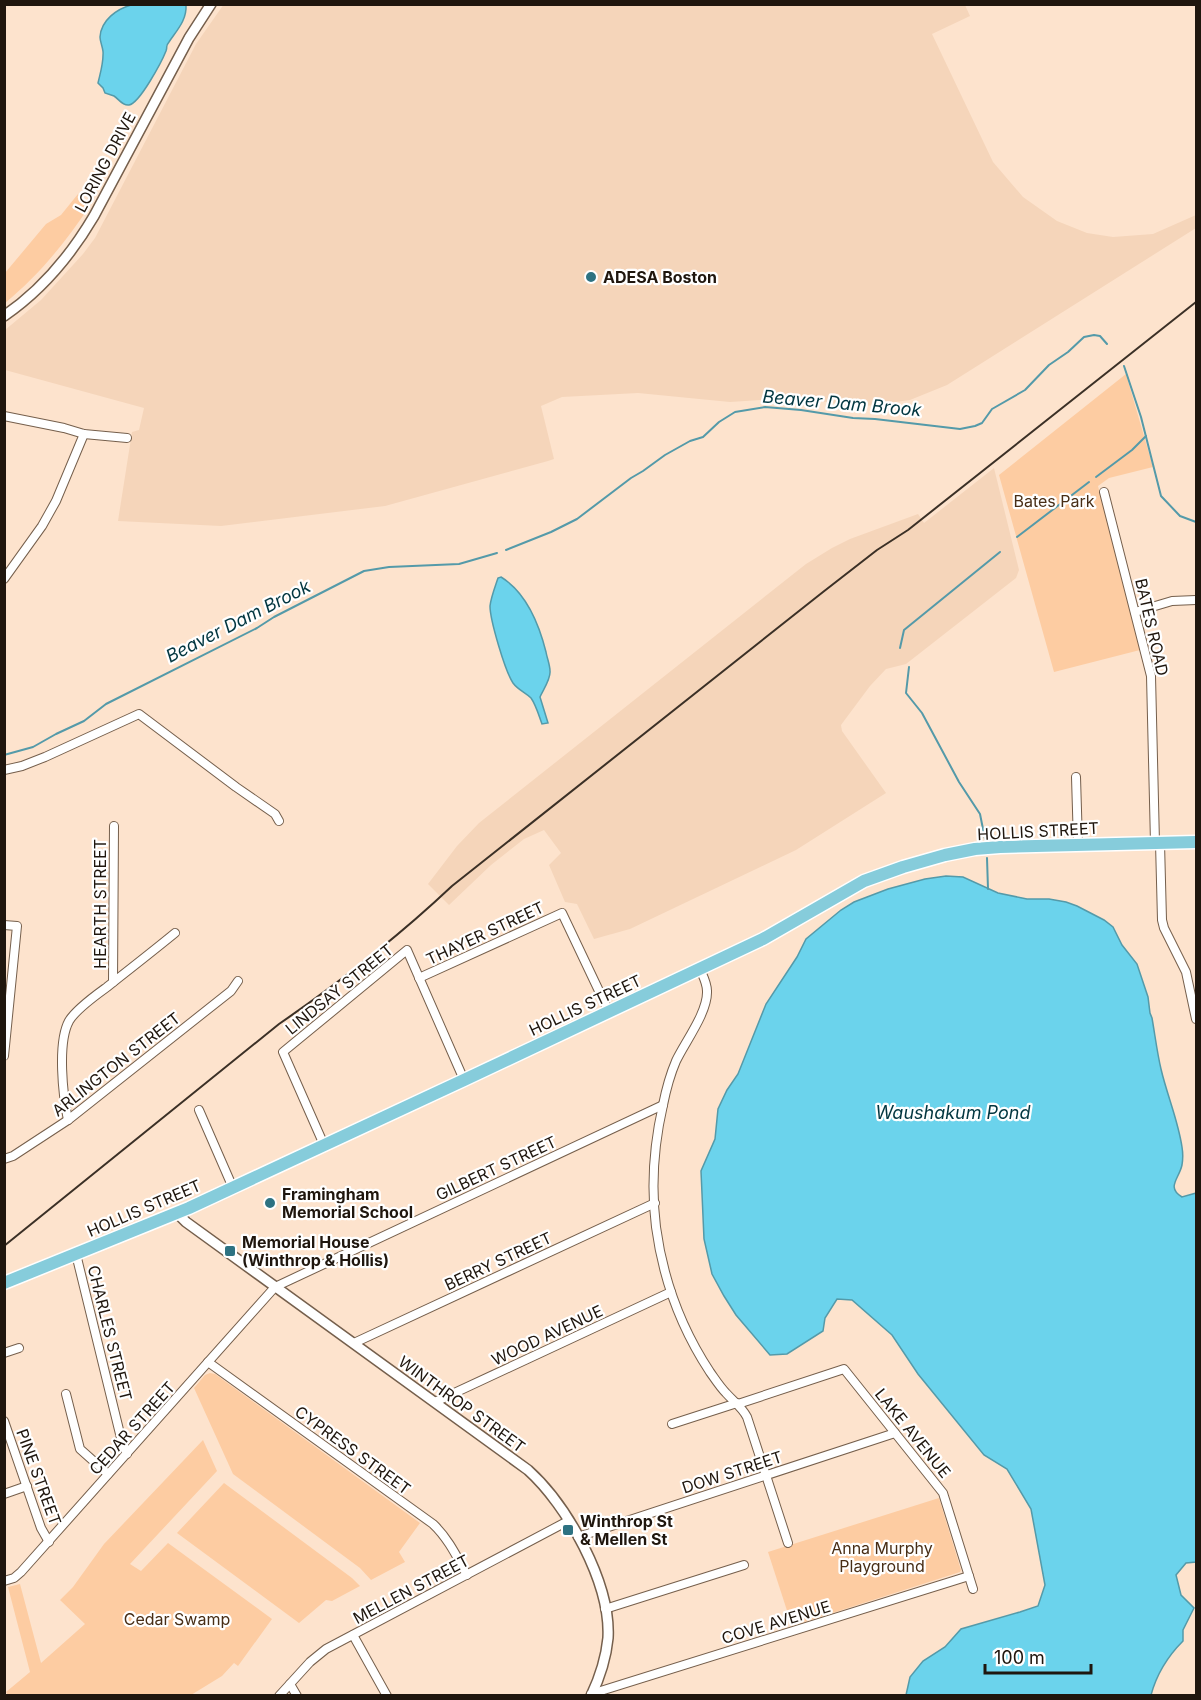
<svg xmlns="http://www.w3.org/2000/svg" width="1201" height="1700" viewBox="0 0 1201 1700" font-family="Inter,sans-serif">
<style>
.built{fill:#f5d5ba}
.green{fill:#fdcca2}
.water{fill:#6bd3ec;stroke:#549aa9;stroke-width:1.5}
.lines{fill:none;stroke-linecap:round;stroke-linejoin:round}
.stream{stroke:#549aa9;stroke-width:2}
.minor-casing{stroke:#755f4c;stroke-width:10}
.tertiary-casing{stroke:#755f4c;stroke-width:12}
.primary-casing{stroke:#fff;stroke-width:15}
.minor{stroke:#fff;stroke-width:8}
.tertiary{stroke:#fff;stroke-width:9}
.primary{stroke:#86ccdb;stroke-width:12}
.rail{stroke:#3b3026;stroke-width:2}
.poi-dot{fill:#2d7282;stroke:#fff;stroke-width:2}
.labels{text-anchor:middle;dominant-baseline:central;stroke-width:4.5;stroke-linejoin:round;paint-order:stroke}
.street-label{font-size:16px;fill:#1f160e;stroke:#fff}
.poi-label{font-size:16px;font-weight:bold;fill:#1f160e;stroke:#fff;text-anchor:start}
.park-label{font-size:16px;fill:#482e16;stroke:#fff}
.water-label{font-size:18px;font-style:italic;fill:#023640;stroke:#fff}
</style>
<rect width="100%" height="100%" fill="#fde3cd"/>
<g class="built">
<path d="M 224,4 L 965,5 L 970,16 L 932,34 L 993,162 L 1023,197 L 1057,221 L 1087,233 L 1113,237 L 1153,234 L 1196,215 L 1196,228 L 947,385 L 910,400 L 866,406 L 789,398 L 730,402 L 638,393 L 562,397 L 541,406 L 554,459 L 548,461 L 385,506 L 221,526 L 118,521 L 132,432 L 139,430 L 144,408 L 5,370 L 5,330 L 41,300 L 83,254 L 95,238 L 196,44 Z"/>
<path d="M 994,468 L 1019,570 L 1016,578 L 906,664 L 886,669 L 870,686 L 841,725 L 842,731 L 886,793 L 796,850 L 630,929 L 594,939 L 577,904 L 565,902 L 549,865 L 561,853 L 544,830 L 524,839 L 491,865 L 449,905 L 428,884 L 457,846 L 479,823 L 806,564 L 832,548 L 850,539 L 918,514 L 924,523 Z"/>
</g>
<g class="green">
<path d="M 78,194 L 89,207 C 64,244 39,275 5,303 L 5,273 L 46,224 L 61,215 Z"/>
<path d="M 1126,374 L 1153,467 L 1109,478 L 1098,486 L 1140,650 L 1054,672 L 999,475 Z"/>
<path d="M 210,1373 L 215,1374 L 420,1523 L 399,1552 L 405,1562 L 371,1580 L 360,1568 L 233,1474 L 194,1388 L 205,1375 Z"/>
<path d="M 203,1440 L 217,1471 L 130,1564 L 141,1571 L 168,1543 L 272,1619 L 238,1666 L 234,1663 L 222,1676 L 191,1695 L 8,1695 L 6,1692 L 30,1672 L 8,1587 L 20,1584 L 41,1663 L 85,1624 L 60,1600 L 73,1587 L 104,1544 Z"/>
<path d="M 224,1483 L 352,1578 L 360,1586 L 332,1601 L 326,1600 L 299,1623 L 177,1533 Z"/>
<path d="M 939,1498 L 961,1570 L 960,1572 L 792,1626 L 768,1552 Z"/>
</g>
<g class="water">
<path d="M 131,5 L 186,5 C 187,20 177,30 169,42 C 165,47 168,45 166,51 C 162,61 140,103 129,105 C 122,106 119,99 114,96 C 111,95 108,94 105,93 L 103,88 L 98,83 C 100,74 103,65 103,55 C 104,49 100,43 100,37 C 101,20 117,9 131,5 Z"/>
<path d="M 501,577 C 527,593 539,624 546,652 C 547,658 550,665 550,671 C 551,679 543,690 540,697 L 548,723 L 542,724 C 539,716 536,705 531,698 C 525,692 518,690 513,683 C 505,671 490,620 490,606 C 491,597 495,587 498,578 Z"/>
<path d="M 946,876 L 963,877 L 998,893 L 1027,899 L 1049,899 L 1066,902 L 1077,906 L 1104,920 L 1113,927 L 1122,945 L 1137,964 L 1148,997 L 1150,1013 L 1152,1018 C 1155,1035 1157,1052 1161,1069 C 1167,1095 1178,1120 1182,1147 C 1183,1153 1183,1159 1182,1165 C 1179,1179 1166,1187 1182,1197 L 1196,1193 L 1196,1562 L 1186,1563 L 1176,1575 L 1181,1595 L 1194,1608 L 1183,1630 L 1183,1641 C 1167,1657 1157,1673 1151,1695 L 906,1695 L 910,1677 L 923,1661 L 945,1647 L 961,1629 L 1020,1612 L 1038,1606 L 1045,1585 L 1031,1509 L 1007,1469 L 984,1455 L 918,1374 L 892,1335 L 852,1300 L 837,1299 L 825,1318 L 823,1331 L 787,1354 L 770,1355 L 736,1315 L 724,1296 L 712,1274 L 704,1239 L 701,1171 L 715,1139 L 718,1109 L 727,1090 L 738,1074 L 766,1004 L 797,957 L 806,939 L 841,910 L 854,902 L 888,889 L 925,879 Z"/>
</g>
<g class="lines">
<g class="stream">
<path d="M 1124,366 L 1141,417 L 1161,496 L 1180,516 L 1196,522"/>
<path d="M 1096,477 L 1132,450 L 1146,436"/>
<path d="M 1017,537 L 1089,482"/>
<path d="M 506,550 L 551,532 L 577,519 L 631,478 L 643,471 L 665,455 L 690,441 L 703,437 L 719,422 L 735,412 L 765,407 L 801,410 L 853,418 L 875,419 L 960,429 L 975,426 L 982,423 L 992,409 L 1025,390 L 1049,365 L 1068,352 L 1084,337 L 1094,335 L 1100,336 L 1107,344"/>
<path d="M 900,648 L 904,630 L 1000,552"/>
<path d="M 909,667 L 906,693 L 922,713 L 959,782 L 980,814 L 985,839"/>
<path d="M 4,755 L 33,747 L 56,734 L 84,721 L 106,704 L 257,628 L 274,617 L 364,571 L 389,567 L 459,564 L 497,553"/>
<path d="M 987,858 L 988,889"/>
</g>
<g class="minor-casing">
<g id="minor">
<path d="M 4,416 L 64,428 L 84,434 L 127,438"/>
<path d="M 1104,492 L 1151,676 L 1155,843"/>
<path d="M 4,579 L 42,526 L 56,501 L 84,434"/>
<path d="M 1135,612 L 1172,601 L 1196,600"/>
<path d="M 4,770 L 22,766 L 45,757 L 139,714 L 236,787 L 275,814 L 279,821"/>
<path d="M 1076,777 L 1078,844"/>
<path d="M 1160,843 L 1162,920 L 1164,928 L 1186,972 L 1196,1019"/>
<path d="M 4,925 L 17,926 L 4,1056"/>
<path d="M 700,969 C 703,976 707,983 707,991 C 708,1012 685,1042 676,1061 C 670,1075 666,1090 663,1105 C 654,1144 651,1187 656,1227 C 663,1279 681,1328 710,1372 C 715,1379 720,1387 726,1393 C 734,1402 742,1407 747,1417 L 788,1543"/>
<path d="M 419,978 L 562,913 L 609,1012"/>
<path d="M 113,982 L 114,826"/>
<path d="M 199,1110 L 233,1188"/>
<path d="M 68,1120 C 63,1096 57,1043 69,1021 C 76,1009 96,995 107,987 C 130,969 153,951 175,933"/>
<path d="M 324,1145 L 283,1052 L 407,950 L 464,1080"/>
<path d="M 4,1159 L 13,1156 L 68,1120 L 231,991 L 238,981"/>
<path d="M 76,1254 L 121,1438 L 127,1454"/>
<path d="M 354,1343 L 655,1203"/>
<path d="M 4,1353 L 19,1348"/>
<path d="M 208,1362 L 433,1524 C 448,1538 457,1557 467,1575"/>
<path d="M 66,1394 L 80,1449 L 108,1474"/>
<path d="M 435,1402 L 671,1292"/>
<path d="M 738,1404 L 844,1369 L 943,1493 L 973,1589"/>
<path d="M 4,1421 L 41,1528 L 49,1542"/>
<path d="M 672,1424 L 737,1403"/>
<path d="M 4,1494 L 27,1486"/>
<path d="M 578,1537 L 895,1433"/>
<path d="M 4,1581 L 14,1578 L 21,1572 L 275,1287 L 663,1105"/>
<path d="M 605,1609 L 744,1565"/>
<path d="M 353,1635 L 387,1696"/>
<path d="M 290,1684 L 297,1696"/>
<path d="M 591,1694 L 969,1576"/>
<path d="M 279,1696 L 310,1662 L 326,1649 L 568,1521"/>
</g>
</g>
<g class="tertiary-casing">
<g id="tertiary">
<path d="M 4,316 C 42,290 71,255 94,216 L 189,38 L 211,4"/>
<path d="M 177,1213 L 186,1222 L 528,1470 C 567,1505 611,1583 608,1638 C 606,1659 600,1677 591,1696"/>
</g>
</g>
<g class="primary-casing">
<path id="primary" d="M 4,1283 L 189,1208 L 464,1080 L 763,939 L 864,881 L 903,867 L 945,855 L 975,849 L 1000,847 L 1196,842"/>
</g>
<use href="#minor" class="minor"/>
<use href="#tertiary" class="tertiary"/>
<use href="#primary" class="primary"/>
<path class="rail" d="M 4,1246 L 279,1024 C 340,982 398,937 452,886 L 823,592 L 877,550 L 908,530 L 1196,302"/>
</g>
<g class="poi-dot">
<circle cx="591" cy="277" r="6"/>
<circle cx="270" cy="1203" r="6"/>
<rect x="224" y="1245" width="12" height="12" rx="3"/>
<rect x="562" y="1524" width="12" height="12" rx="3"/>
</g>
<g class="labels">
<g class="street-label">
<text transform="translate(105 162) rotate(-62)">LORING DRIVE</text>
<text transform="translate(1152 627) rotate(77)">BATES ROAD</text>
<text transform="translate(1038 831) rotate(-3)">HOLLIS STREET</text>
<text transform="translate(100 904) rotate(-90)">HEARTH STREET</text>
<text transform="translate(485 933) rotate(-25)">THAYER STREET</text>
<text transform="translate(339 989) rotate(-39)">LINDSAY STREET</text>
<text transform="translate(585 1005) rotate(-25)">HOLLIS STREET</text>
<text transform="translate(116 1064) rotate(-38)">ARLINGTON STREET</text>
<text transform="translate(496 1168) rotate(-25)">GILBERT STREET</text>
<text transform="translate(144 1208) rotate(-23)">HOLLIS STREET</text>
<text transform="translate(498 1261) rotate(-25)">BERRY STREET</text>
<text transform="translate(110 1333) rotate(76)">CHARLES STREET</text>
<text transform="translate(547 1335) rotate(-25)">WOOD AVENUE</text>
<text transform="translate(462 1404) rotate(36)">WINTHROP STREET</text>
<text transform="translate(132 1428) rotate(-48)">CEDAR STREET</text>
<text transform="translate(913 1433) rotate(51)">LAKE AVENUE</text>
<text transform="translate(353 1450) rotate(36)">CYPRESS STREET</text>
<text transform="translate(732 1472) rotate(-18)">DOW STREET</text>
<text transform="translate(39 1477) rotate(70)">PINE STREET</text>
<text transform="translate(411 1589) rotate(-28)">MELLEN STREET</text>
<text transform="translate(776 1622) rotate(-17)">COVE AVENUE</text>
</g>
<g class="poi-label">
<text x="603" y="277">ADESA Boston</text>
<text x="282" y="1194">Framingham<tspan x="282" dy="18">Memorial School</tspan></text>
<text x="242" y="1242">Memorial House<tspan x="242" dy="18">(Winthrop &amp; Hollis)</tspan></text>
<text x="580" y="1521">Winthrop St<tspan x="580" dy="18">&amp; Mellen St</tspan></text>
</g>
<g class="park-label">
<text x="1054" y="501">Bates Park</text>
<text x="882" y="1548">Anna Murphy<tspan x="882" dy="18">Playground</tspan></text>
<text x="177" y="1619">Cedar Swamp</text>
</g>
<g class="water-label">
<text transform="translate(842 403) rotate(5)">Beaver Dam Brook</text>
<text transform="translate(238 621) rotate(-27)">Beaver Dam Brook</text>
<text x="953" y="1112">Waushakum Pond</text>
</g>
</g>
<rect width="1201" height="1700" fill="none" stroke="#1f160e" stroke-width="12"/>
<path d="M985 1664v9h106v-9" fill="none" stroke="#1f160e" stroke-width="3"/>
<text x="994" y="1664" font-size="18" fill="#1f160e" stroke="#ffffff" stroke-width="4.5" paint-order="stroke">100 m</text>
</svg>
